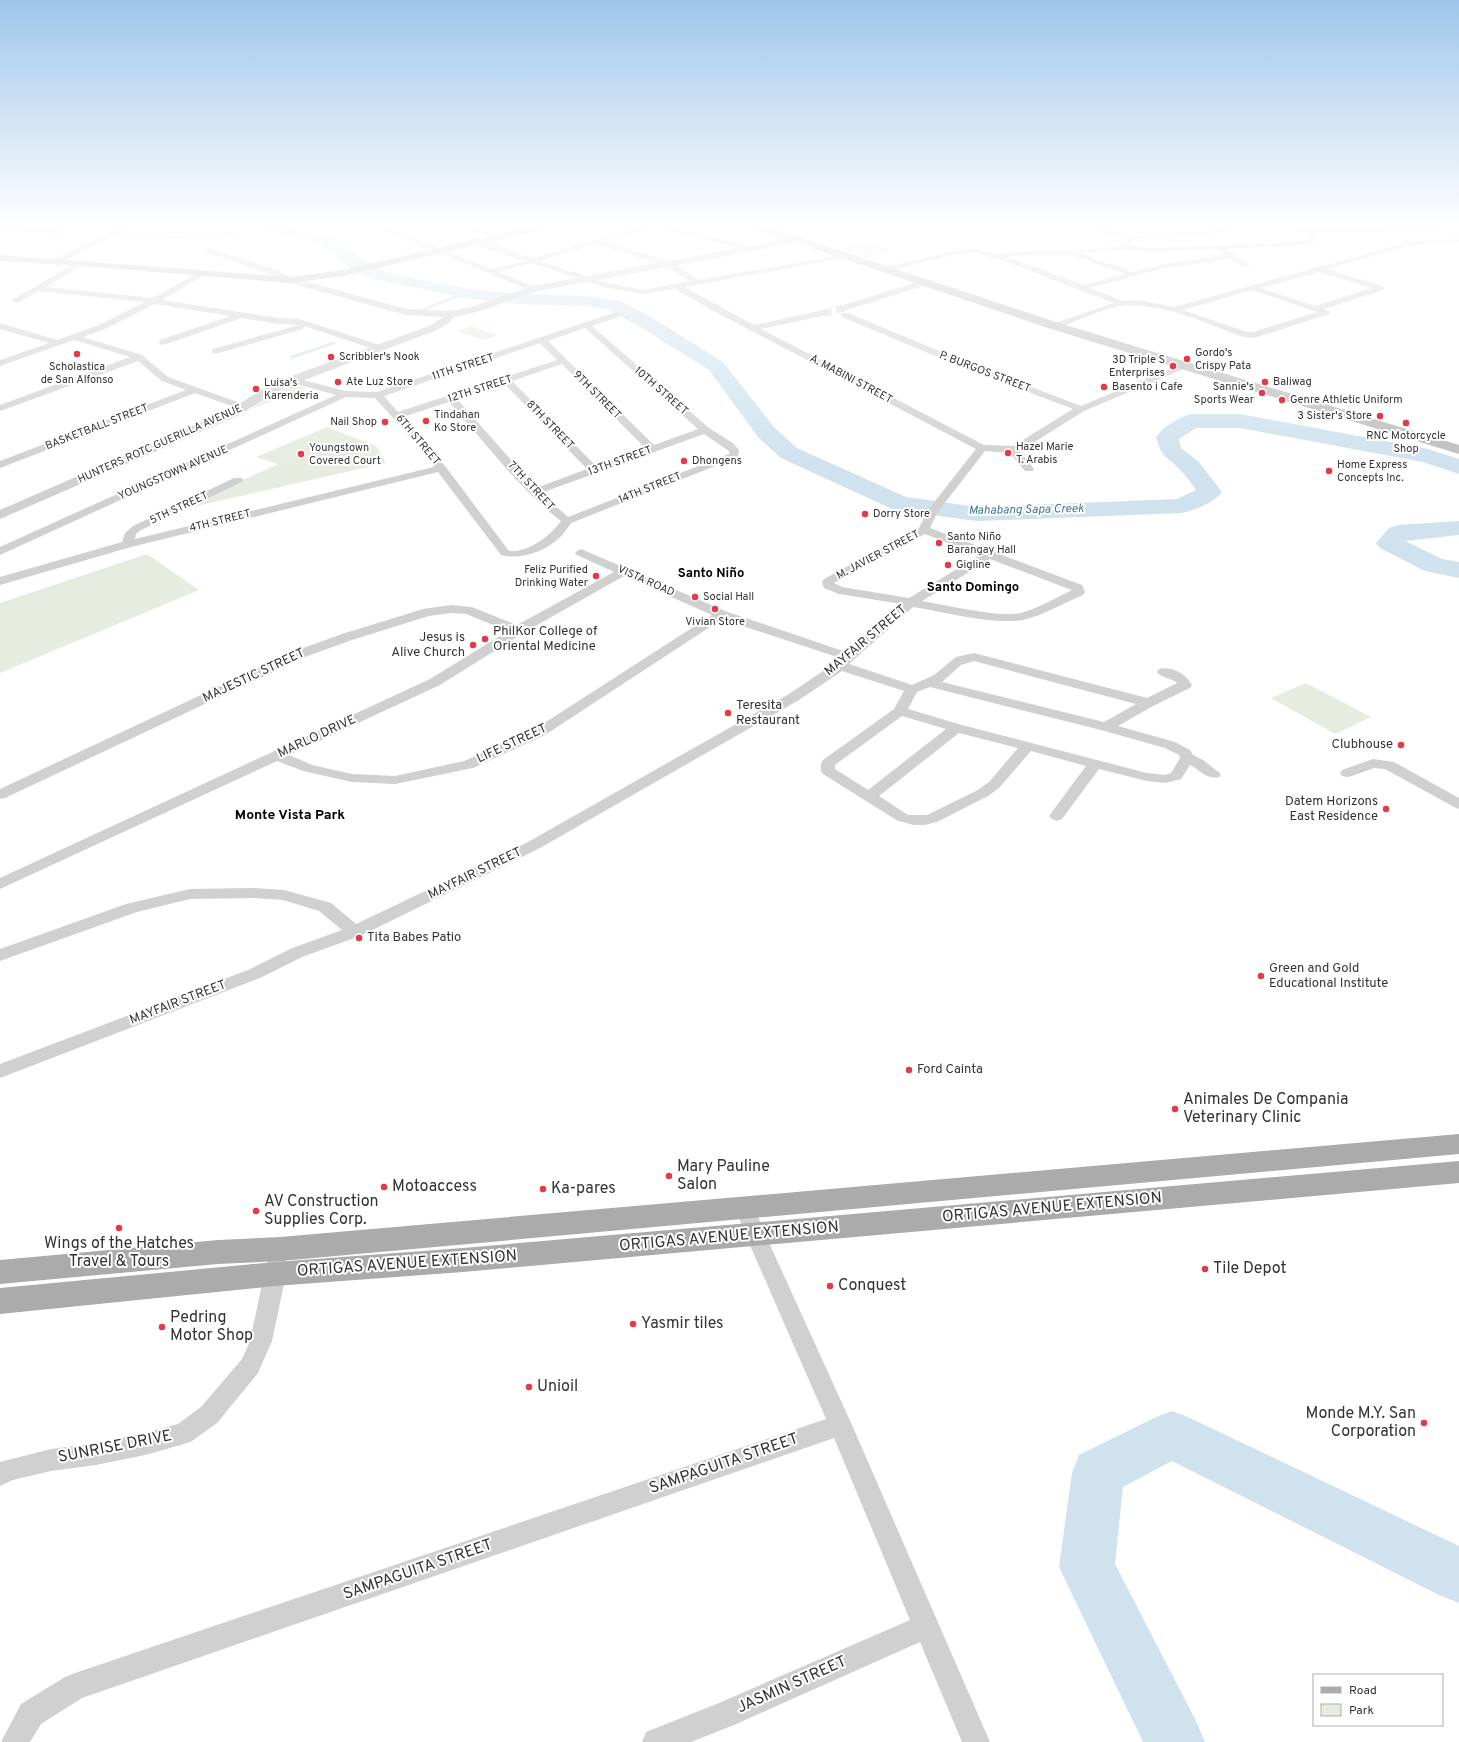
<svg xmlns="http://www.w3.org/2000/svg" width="1459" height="1742" viewBox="0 0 1459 1742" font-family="Overpass,sans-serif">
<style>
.green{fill:#e6ecdf}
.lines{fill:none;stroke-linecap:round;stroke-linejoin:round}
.stream{stroke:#cfe2ee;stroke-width:3}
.river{fill:#cfe2ee;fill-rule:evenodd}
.minor-tunnel{stroke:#d6d6d6;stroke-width:8;stroke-dasharray:8 4;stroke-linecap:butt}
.minor{fill:#d0d0d0;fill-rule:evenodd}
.tertiary{fill:#d0d0d0;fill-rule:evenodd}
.secondary{fill:#bdbdbd;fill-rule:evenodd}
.primary{fill:#ababab;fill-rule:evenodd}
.poi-dot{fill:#e63946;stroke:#fff;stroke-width:1.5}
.labels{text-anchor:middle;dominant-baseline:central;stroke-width:4;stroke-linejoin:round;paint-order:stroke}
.far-poi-label{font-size:11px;fill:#333;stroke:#fff;text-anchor:start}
.far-street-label{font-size:11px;fill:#333;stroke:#fff}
.far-water-label{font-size:12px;font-style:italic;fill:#3f7597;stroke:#fff}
.far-quarter-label{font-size:13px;font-weight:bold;fill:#000;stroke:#fff}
.poi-label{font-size:13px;fill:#333;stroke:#fff;text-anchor:start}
.street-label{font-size:13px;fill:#333;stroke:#fff}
.neighbourhood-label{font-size:14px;font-weight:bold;fill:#000;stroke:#fff}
.near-poi-label{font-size:16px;fill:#333;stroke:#fff;text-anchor:start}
.near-street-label{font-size:16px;fill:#333;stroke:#fff}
</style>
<rect width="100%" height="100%" fill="#fff"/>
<g class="green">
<path d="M 864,242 L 894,250 L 868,258 L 839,249 Z"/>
<path d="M 470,326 L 498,335 L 485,340 L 456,331 Z"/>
<path d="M 291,383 L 306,388 L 249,410 Z"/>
<path d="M 327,427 L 376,446 L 386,463 L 175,511 L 278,464 L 256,457 Z"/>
<path d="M 147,554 L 199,590 L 0,673 L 0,603 Z"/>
<path d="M 1306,683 L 1371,717 L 1335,734 L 1271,698 Z"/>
</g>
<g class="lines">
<g class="stream">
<path d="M 420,311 L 465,293"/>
<path d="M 292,357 L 334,343"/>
</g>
<g class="river">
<path d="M 253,223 L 272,223 L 329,236 L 345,245 L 360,258 L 384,271 L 416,279 L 465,288 L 517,294 L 586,296 L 621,301 L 656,320 L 723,362 L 774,427 L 797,448 L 906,497 L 977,507 L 1177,499 L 1196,490 C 1192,484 1187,477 1182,472 C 1168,455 1163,462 1156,437 C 1163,427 1179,417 1191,414 L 1240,414 L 1428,449 L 1459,459 L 1459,474 L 1423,462 L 1240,428 L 1196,428 L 1179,439 L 1181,448 L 1198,461 L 1222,492 C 1214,503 1195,510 1182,513 L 977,521 L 901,511 L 892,509 L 781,458 L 758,437 L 709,370 L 642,328 L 610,310 L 586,306 L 517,304 L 465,298 L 378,280 L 372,279 L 348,266 L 333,253 L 318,243 L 258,229 Z"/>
<path d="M 1459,521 L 1459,535 L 1405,541 L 1442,559 L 1459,562 L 1459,578 L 1425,571 L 1380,548 L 1376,543 L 1389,528 L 1398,525 Z"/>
<path d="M 1172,1411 L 1190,1418 L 1459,1546 L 1459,1603 L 1439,1595 L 1172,1461 L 1123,1487 L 1115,1564 L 1196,1721 L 1205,1742 L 1143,1742 L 1059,1567 L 1072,1473 L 1079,1455 L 1154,1418 Z"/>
</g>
<path class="minor-tunnel" d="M 824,313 L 843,308"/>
<g class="minor">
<path d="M 366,223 L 376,223 L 491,269 L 524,261 L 472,244 L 472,240 L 478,240 L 533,258 L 644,225 L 641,223 L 654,223 L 753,247 L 754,249 L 750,251 L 653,227 L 605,242 L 672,262 L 698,280 L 848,254 L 848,258 L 845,258 L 684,287 L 754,325 L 824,310 L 827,311 L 828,313 L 827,315 L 761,329 L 984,445 L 1013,446 L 1073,409 L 945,360 L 842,317 L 841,315 L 842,313 L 848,313 L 951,356 L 1081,406 L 1180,364 L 1186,364 L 1188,366 L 1186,368 L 1084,411 L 1020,451 L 1034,469 L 1033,471 L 1025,471 L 1010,453 L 985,451 L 937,513 L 930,528 L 1082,585 L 1085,592 L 1083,595 C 1066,602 1041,616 1023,620 C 994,625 944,612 913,607 L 849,664 L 912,685 L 934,675 L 956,657 L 974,653 L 1147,698 L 1177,683 C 1172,678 1161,678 1157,672 L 1159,669 C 1172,666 1186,674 1192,685 L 1190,688 L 1153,706 L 1118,726 L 1175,742 L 1190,750 L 1193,755 L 1203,760 L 1221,774 L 1219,777 C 1207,780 1200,770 1190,765 L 1181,779 L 1165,783 L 1147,781 L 1099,769 L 1062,819 L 1057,821 L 1052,819 L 1049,816 L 1086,766 L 1031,751 L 999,788 L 988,796 L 937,822 L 924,825 L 914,825 L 898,821 L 823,774 C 820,770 820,764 823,760 L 894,709 L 904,691 L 842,671 L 799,700 L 540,848 L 360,936 L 302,957 L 260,978 L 0,1078 L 0,1064 L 248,970 L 290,949 L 342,930 L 319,911 L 283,900 L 254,898 L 190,899 L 137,912 L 0,961 L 0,949 L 126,904 L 190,889 L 254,888 L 284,890 L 331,903 L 356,924 L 528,842 L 789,694 L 835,663 L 840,658 L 722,619 L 545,735 L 473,768 L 395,784 L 352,782 L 303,771 L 277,761 L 0,889 L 0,878 L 430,679 L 508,631 L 466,614 L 451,613 L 429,616 L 352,640 L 305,657 L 5,798 L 0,799 L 0,789 L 295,651 L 342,634 L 423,609 L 451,605 L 472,607 L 517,625 L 614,572 L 577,555 L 575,553 L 577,551 L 581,549 L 725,611 L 846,652 L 901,604 L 839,594 L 824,588 L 822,582 L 824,579 L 919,528 L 928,510 L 976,449 L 710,309 L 675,289 L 643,294 L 603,287 L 532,263 L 498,272 L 535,287 L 535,291 L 532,291 ZM 597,244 L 666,266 L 690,281 L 643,290 L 608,283 L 540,261 ZM 925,534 L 980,555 L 909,598 L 842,587 L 834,583 ZM 990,559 L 1069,589 L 1072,590 C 1056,598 1038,608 1021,613 C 1001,618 945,605 922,601 ZM 624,576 L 712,615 L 535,729 L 464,761 L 395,776 L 352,774 L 312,765 L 289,755 L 440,685 L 523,633 ZM 974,661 L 1136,704 L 1104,722 L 942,682 L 961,665 ZM 930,687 L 1101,730 L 1165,748 L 1179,755 L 1180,758 L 1171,773 L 1165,775 L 1147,773 L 962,725 L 908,709 L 917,692 ZM 902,716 L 946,729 L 868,790 L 835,769 L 835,765 ZM 959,733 L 1018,748 L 989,782 L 978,790 L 927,815 L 908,815 L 879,796 Z"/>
<path d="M 454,223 L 465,223 L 502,237 L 501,239 L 495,239 Z"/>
<path d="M 1081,223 L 1096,224 L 1135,223 L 1131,225 L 1104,228 L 1127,236 L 1220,229 L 1237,223 L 1248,223 L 1221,233 L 1131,240 L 1133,242 L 1129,246 L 1151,248 L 1297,242 L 1309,240 L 1305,233 L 1292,233 L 1291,231 L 1295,229 L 1442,226 L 1446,228 L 1442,230 L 1313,233 L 1317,238 L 1316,241 L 1306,245 L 1226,249 L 1249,263 L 1249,267 L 1243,267 L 1231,259 L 1165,268 L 1090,288 L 1123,301 L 1138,300 L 1174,307 L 1404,243 L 1421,240 L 1459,239 L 1459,243 L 1421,244 L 1405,247 L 1327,269 L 1383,286 L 1384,288 L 1383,290 L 1324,309 L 1330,312 L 1329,314 L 1254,338 L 1243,337 C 1205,323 1163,302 1122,306 C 1102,308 1078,321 1058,328 L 1052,328 L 1051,326 L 1052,324 L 1114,303 L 1009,263 L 977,253 L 953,255 L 884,272 L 880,270 L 881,268 L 953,251 L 977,249 L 996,254 L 1029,251 L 1071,251 L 1121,246 L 1125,242 L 1123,240 ZM 1219,249 L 1225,255 L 1165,264 L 1134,272 L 1081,254 L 1122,250 L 1151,252 ZM 1029,255 L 1072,255 L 1125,274 L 1083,285 L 1008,257 ZM 1319,272 L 1372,288 L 1315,306 L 1261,288 ZM 1252,290 L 1317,312 L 1253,332 L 1247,332 L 1183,310 Z"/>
<path d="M 0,226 L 62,230 L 66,232 L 62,234 L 0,230 Z"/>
<path d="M 232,232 L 236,234 L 235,236 L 178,239 L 110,237 L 106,235 L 110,233 L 178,235 Z"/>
<path d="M 205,248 L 211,248 L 279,271 L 294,280 L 290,282 L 273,275 L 205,252 Z"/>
<path d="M 79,261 L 82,261 L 86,263 L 46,287 L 153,298 L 201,271 L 205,273 L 204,275 L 162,300 L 279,318 L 299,319 L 383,346 L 384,348 L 380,351 L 377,350 L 304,326 L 303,329 L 219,353 L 213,353 L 212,351 L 213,349 L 299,325 L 279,324 L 242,318 L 163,345 L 160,344 L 159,342 L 160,340 L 231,316 L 155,304 L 105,329 L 83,337 L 142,355 L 168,377 L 246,405 L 248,407 L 246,409 L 240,409 L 195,393 L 0,468 L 0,461 L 186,390 L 162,381 L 138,361 L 0,411 L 0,405 L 130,357 L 74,340 L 0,366 L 0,360 L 49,343 L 0,329 L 0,323 L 57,340 L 99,325 L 145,302 L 39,291 L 19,302 L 13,302 L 12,300 Z"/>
<path d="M 921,281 L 924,281 L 928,283 L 927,285 L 846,310 L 843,311 L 839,308 L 840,306 Z"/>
<path d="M 616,312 L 619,313 L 620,315 L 619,317 L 592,326 L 709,428 L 733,443 L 739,450 L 738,457 L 571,523 C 567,528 564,534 559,538 C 545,552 520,560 501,555 L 438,472 L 131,547 L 0,585 L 0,577 L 122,542 L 125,533 L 133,526 L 234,478 L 242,478 L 243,480 L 242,482 L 141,530 L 136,534 L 135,539 L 434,467 L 414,441 L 375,398 L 346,397 L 0,555 L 0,547 L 336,395 L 289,382 L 287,380 L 289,378 L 292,377 L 345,391 L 377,392 ZM 585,328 L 698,429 L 654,445 L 548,341 ZM 540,343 L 557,360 L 398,412 L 384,396 ZM 562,364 L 645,448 L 596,466 L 512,381 ZM 504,383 L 587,469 L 536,488 L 457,399 ZM 449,402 C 484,441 519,489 561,521 C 549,537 530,552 509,551 L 445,466 L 403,417 ZM 704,434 L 729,451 L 729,454 L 568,517 L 541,493 Z"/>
<path d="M 1373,759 L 1394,762 L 1459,798 L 1459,809 L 1454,807 L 1385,769 L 1374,768 L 1352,776 L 1347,777 L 1342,776 L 1340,773 L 1342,770 Z"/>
<path d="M 745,1199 L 752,1201 L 765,1234 L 852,1425 L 990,1742 L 962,1742 L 920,1642 L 734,1725 L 691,1742 L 642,1742 L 646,1732 L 719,1703 L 910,1620 L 834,1438 L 82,1698 L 41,1724 L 30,1742 L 1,1742 L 21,1704 L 65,1677 L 75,1673 L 826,1419 L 745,1234 L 735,1207 L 738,1201 Z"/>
<path d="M 277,1256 L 285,1259 L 288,1265 L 272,1341 L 261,1366 L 258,1373 L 217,1423 L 192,1441 L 184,1444 L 145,1455 L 96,1465 L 51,1471 L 13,1480 L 0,1486 L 0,1462 L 51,1449 L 96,1443 L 145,1433 L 178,1424 L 201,1407 L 242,1359 L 250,1341 L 266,1265 L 269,1259 Z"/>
</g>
<g class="tertiary">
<path d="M 130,223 L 142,223 L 60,263 L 54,263 L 52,261 L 54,259 Z"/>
<path d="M 798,237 L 801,238 L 803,240 L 801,242 L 534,292 L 477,312 L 454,317 L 449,323 L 437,330 L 283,388 L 237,416 L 0,519 L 0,510 L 229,410 L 275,382 L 429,326 L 443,317 L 406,315 L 286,282 L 285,280 L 286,278 L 294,278 L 406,309 L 450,311 L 471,307 L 532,286 Z"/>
</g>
<g class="secondary">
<path d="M 544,223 L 562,223 L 557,226 L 343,276 L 290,283 L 82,266 L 0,261 L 0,255 L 290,277 L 343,270 Z"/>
<path d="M 742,223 L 757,223 L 1059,323 L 1459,445 L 1459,454 L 1051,329 L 743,225 Z"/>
</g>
<g class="primary">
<path d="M 1459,1134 L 1459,1154 L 280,1261 L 218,1264 L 0,1284 L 0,1260 L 218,1240 L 280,1237 Z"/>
<path d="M 1459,1161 L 1459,1183 L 463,1272 L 275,1286 L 0,1314 L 0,1288 L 275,1262 L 463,1248 Z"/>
</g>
</g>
<linearGradient id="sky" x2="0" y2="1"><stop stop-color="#9ec6ea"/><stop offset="0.48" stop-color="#fff"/><stop offset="1" stop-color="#fff" stop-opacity="0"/></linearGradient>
<rect width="1459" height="467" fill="url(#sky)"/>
<g class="poi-dot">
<circle cx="77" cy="354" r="4"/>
<circle cx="331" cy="357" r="4"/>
<circle cx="1187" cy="359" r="4"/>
<circle cx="1173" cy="366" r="4"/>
<circle cx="338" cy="382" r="4"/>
<circle cx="1265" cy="382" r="4"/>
<circle cx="1104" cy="387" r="4"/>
<circle cx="256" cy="389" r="4"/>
<circle cx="1262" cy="393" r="4"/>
<circle cx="1282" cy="400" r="4"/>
<circle cx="1380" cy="416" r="4"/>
<circle cx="426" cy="421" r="4"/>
<circle cx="385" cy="422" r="4"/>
<circle cx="1406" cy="423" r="4"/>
<circle cx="1008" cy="453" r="4"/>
<circle cx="301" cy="454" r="4"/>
<circle cx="684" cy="461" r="4"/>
<circle cx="1329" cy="471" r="4"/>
<circle cx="865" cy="514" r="4"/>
<circle cx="939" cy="543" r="4"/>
<circle cx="948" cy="565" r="4"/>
<circle cx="596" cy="576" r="4"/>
<circle cx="695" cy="597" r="4"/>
<circle cx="715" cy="609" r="4"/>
<circle cx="485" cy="639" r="4"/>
<circle cx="473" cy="645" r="4"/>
<circle cx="728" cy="713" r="4"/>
<circle cx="1401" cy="745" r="4"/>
<circle cx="1386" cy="809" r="4"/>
<circle cx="359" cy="938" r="4"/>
<circle cx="1261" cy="976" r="4"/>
<circle cx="909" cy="1070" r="4"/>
<circle cx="1175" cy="1109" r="4"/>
<circle cx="669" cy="1176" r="4"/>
<circle cx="384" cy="1187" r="4"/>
<circle cx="543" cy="1189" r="4"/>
<circle cx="256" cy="1211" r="4"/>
<circle cx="119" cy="1228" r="4"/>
<circle cx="1205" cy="1269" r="4"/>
<circle cx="830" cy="1286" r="4"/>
<circle cx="633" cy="1324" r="4"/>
<circle cx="162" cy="1327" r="4"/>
<circle cx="529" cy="1387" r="4"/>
<circle cx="1424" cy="1423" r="4"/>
</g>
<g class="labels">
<g class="far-poi-label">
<text x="1195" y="353">Gordo's<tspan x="1195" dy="13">Crispy Pata</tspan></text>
<text x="339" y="357">Scribbler's Nook</text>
<text x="1165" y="360" text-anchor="end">3D Triple S<tspan x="1165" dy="13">Enterprises</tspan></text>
<text x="77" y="367" text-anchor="middle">Scholastica<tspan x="77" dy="13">de San Alfonso</tspan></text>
<text x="346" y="382">Ate Luz Store</text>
<text x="1273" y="382">Baliwag</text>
<text x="264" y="383">Luisa's<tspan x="264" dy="13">Karenderia</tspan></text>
<text x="1112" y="387">Basento i Cafe</text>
<text x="1254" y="387" text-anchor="end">Sannie's<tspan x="1254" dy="13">Sports Wear</tspan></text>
<text x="1290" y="400">Genre Athletic Uniform</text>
<text x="434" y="415">Tindahan<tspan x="434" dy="13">Ko Store</tspan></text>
<text x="1372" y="416" text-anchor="end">3 Sister's Store</text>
<text x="377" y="422" text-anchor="end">Nail Shop</text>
<text x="1406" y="436" text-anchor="middle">RNC Motorcycle<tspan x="1406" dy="13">Shop</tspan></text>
<text x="1016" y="447">Hazel Marie<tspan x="1016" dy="13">T. Arabis</tspan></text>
<text x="309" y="448">Youngstown<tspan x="309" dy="13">Covered Court</tspan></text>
<text x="692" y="461">Dhongens</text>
<text x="1337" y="465">Home Express<tspan x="1337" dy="13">Concepts Inc.</tspan></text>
<text x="873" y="514">Dorry Store</text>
<text x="947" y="537">Santo Niño<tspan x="947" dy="13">Barangay Hall</tspan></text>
<text x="956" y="565">Gigline</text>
<text x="588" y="570" text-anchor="end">Feliz Purified<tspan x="588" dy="13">Drinking Water</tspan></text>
<text x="703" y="597">Social Hall</text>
<text x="715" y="622" text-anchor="middle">Vivian Store</text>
</g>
<g class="far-street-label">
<text transform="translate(463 367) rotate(-18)">11TH STREET</text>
<text transform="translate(985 372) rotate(21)">P. BURGOS STREET</text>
<text transform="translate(851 379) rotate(28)">A. MABINI STREET</text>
<text transform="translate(480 389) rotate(-18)">12TH STREET</text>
<text transform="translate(661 391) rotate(41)">10TH STREET</text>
<text transform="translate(597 395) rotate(45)">9TH STREET</text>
<text transform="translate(550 425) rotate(46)">8TH STREET</text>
<text transform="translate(97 427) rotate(-21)">BASKETBALL STREET</text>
<text transform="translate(418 440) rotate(50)">6TH STREET</text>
<text transform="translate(160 444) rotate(-24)">HUNTERS ROTC GUERILLA AVENUE</text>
<text transform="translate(620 461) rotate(-20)">13TH STREET</text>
<text transform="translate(173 473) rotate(-24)">YOUNGSTOWN AVENUE</text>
<text transform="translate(531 486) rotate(47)">7TH STREET</text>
<text transform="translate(650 488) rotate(-22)">14TH STREET</text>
<text transform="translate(179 508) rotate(-25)">5TH STREET</text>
<text transform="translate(220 521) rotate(-14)">4TH STREET</text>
<text transform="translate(878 555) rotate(-28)">M. JAVIER STREET</text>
<text transform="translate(646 581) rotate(24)">VISTA ROAD</text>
</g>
<g class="far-water-label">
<text transform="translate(1026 510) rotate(-1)">Mahabang Sapa Creek</text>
</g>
<g class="far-quarter-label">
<text x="711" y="574">Santo Niño</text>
<text x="973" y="588">Santo Domingo</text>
</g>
<g class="poi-label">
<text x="493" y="632">PhilKor College of<tspan x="493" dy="15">Oriental Medicine</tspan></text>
<text x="465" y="638" text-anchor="end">Jesus is<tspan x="465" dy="15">Alive Church</tspan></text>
<text x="736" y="706">Teresita<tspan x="736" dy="15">Restaurant</tspan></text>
<text x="1393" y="745" text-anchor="end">Clubhouse</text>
<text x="1378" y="802" text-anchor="end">Datem Horizons<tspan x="1378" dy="15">East Residence</tspan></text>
<text x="367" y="938">Tita Babes Patio</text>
<text x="1269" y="969">Green and Gold<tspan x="1269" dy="15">Educational Institute</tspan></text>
<text x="917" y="1070">Ford Cainta</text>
</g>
<g class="street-label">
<text transform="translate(866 641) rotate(-40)">MAYFAIR STREET</text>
<text transform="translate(254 676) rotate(-25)">MAJESTIC STREET</text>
<text transform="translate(317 737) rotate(-25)">MARLO DRIVE</text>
<text transform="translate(512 744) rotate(-25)">LIFE STREET</text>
<text transform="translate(475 874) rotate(-26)">MAYFAIR STREET</text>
<text transform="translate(178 1003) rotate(-21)">MAYFAIR STREET</text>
</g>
<g class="neighbourhood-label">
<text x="290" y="815">Monte Vista Park</text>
</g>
<g class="near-poi-label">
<text x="1183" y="1100">Animales De Compania<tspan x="1183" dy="18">Veterinary Clinic</tspan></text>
<text x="677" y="1167">Mary Pauline<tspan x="677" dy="18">Salon</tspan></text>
<text x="392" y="1187">Motoaccess</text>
<text x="551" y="1189">Ka-pares</text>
<text x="264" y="1202">AV Construction<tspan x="264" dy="18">Supplies Corp.</tspan></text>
<text x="119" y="1244" text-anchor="middle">Wings of the Hatches<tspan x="119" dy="18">Travel &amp; Tours</tspan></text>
<text x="1213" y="1269">Tile Depot</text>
<text x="838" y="1286">Conquest</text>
<text x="170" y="1318">Pedring<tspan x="170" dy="18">Motor Shop</tspan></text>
<text x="641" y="1324">Yasmir tiles</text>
<text x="537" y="1387">Unioil</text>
<text x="1416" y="1414" text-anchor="end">Monde M.Y. San<tspan x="1416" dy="18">Corporation</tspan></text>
</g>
<g class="near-street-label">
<text transform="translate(1052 1208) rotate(-5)">ORTIGAS AVENUE EXTENSION</text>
<text transform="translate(729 1237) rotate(-5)">ORTIGAS AVENUE EXTENSION</text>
<text transform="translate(407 1264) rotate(-4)">ORTIGAS AVENUE EXTENSION</text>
<text transform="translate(115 1447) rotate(-11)">SUNRISE DRIVE</text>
<text transform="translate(724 1464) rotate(-19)">SAMPAGUITA STREET</text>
<text transform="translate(418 1570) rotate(-19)">SAMPAGUITA STREET</text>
<text transform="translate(792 1685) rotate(-24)">JASMIN STREET</text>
</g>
</g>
<rect x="1313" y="1674" width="130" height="52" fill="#ffffff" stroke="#adadad"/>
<rect x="1321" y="1687" width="20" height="6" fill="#ababab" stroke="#adadad"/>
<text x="1349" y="1694" font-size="12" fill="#333333">Road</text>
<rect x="1321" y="1704" width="20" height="12" fill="#e6ecdf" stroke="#adadad"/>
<text x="1349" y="1714" font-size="12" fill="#333333">Park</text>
</svg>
